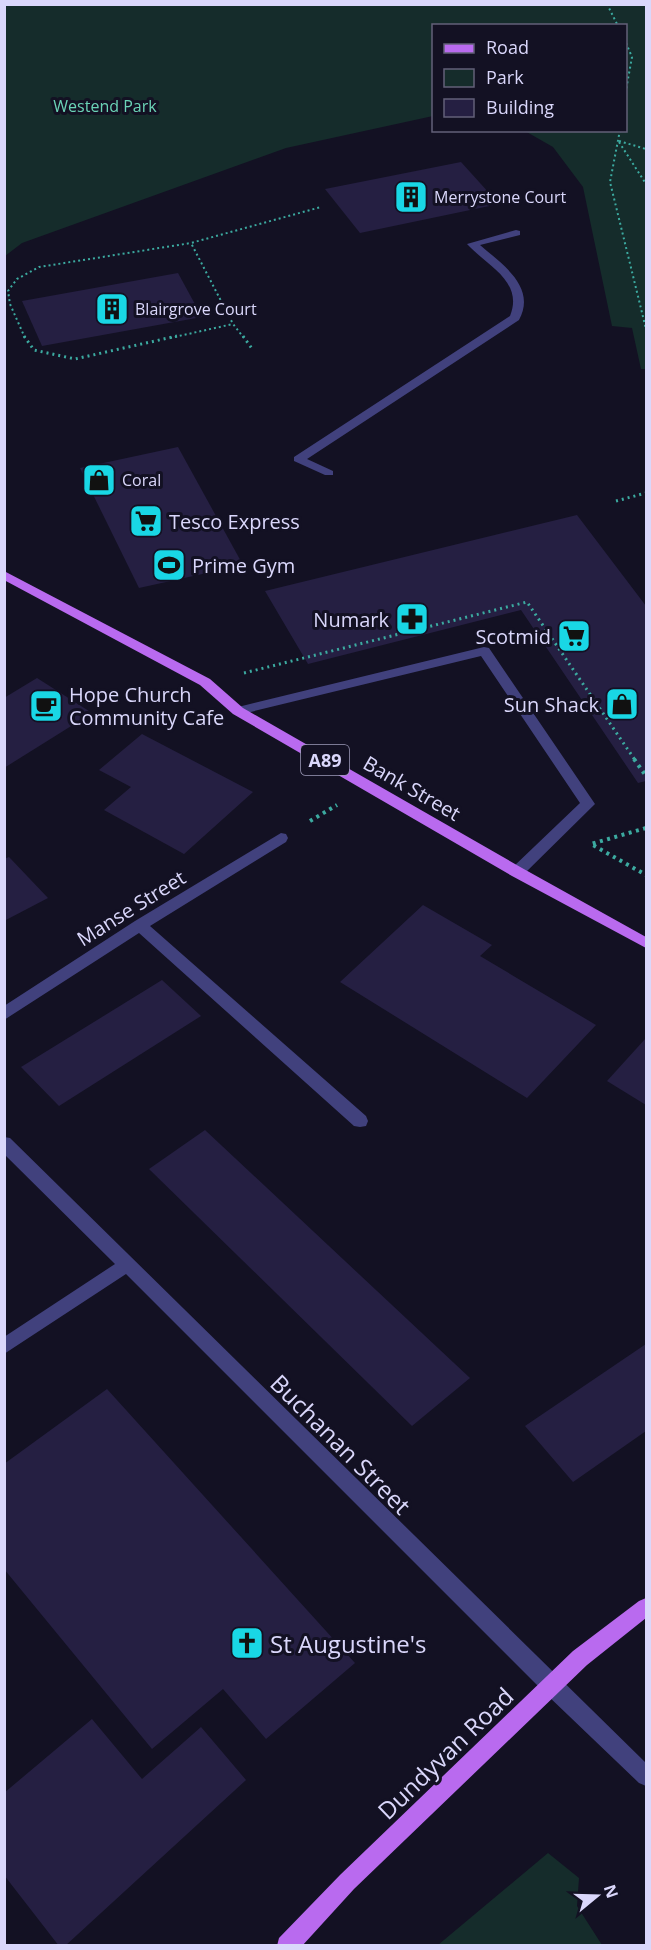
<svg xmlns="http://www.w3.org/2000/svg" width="651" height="1950" viewBox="0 0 651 1950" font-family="'Open Sans',sans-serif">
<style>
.green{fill:#152c2b}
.building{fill:#251f42}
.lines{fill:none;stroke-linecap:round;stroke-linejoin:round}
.path-far2{stroke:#3caaa0;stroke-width:2;stroke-dasharray:2 3;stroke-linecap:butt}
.path-far1{stroke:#3caaa0;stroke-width:3;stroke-dasharray:2 4;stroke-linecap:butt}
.path{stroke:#3caaa0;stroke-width:4;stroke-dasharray:3 4.5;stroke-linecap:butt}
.minor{fill:#41417d;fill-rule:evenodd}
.major{fill:#b96aef;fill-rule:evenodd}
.labels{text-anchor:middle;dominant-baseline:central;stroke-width:6;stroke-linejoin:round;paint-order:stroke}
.far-park-label{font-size:16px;fill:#6bd3b6;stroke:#131123}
.far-poi-label{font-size:16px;fill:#dad7fb;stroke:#131123;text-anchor:start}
.shield{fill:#131123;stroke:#9e9cba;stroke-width:1.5}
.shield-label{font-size:18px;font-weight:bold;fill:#dad7fb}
.poi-label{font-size:20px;fill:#dad7fb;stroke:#131123;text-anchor:start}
.street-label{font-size:20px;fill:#dad7fb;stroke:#131123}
.near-street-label{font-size:24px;fill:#dad7fb;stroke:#131123}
.near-poi-label{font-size:24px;fill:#dad7fb;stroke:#131123;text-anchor:start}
</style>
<rect width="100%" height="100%" fill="#131123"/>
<g class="green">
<path d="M 5,4 L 646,5 L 646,369 L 641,369 L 632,328 L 612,326 L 583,187 L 553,147 L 525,131 L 626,130 L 626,26 L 434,26 L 433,116 L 286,148 L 22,243 L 5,256 Z"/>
<path d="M 548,1853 L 579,1878 L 577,1906 L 602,1945 L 438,1945 Z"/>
</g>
<g class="building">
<path d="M 461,162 L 499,204 L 360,233 L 325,189 Z"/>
<path d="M 178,273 L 202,317 L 42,346 L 22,301 Z"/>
<path d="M 178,447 L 243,565 L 139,588 L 80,468 Z"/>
<path d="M 577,515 L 646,606 L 646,781 L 638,783 L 521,610 L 308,664 L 265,591 Z"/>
<path d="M 37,678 L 92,713 L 4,768 L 4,698 Z"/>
<path d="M 142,734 L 253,792 L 184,854 L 104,810 L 131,787 L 99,770 Z"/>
<path d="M 9,857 L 48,898 L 4,921 L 4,859 Z"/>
<path d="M 423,905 L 492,945 L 480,956 L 596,1025 L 527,1098 L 340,982 Z"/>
<path d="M 162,980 L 201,1016 L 59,1106 L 21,1067 Z"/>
<path d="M 646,1038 L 646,1105 L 607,1081 Z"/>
<path d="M 205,1130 L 470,1378 L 412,1426 L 149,1169 Z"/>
<path d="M 646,1344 L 646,1431 L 573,1482 L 525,1426 Z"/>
<path d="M 107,1389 L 355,1663 L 266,1739 L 223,1689 L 152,1749 L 4,1569 L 4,1464 Z"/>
<path d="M 92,1719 L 142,1779 L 201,1727 L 246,1780 L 65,1946 L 59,1946 L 4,1875 L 4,1793 Z"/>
</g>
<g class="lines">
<g class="path-far2">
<path d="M 607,4 L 618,26"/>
<path d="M 4,5 L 7,4"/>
<path d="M 626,43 L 632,57 L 626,90"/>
<path d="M 620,130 L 610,182 L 646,329"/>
<path d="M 619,141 L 646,149"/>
<path d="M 619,142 L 646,184"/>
<path d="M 25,338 L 10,304 L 8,291 L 17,279 L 39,267 L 191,243"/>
<path d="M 170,338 L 233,324"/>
<path d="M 244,338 L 233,324 L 191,243 L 321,207"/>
</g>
<g class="path-far1">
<path d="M 24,336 L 34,350 L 75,359 L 177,336"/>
<path d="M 243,336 L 253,350"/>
<path d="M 616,501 L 646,493"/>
<path d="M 244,673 L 527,602 L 635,760"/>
</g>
<g class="path">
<path d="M 634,759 L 646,776"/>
<path d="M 310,821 L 337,805"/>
<path d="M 646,828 L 591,844 L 646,875"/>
</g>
<g class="minor">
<path d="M 516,230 L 520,231 L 520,235 L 480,245 C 502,264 537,287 519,320 L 307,459 L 333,471 L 333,475 L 325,475 L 294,461 L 294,457 L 510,316 C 524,281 487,266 467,244 Z"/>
<path d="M 484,647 L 489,648 L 595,804 L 522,876 L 517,877 L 510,872 L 512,868 L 580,803 L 481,656 L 238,715 L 231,711 L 238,707 Z"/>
<path d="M 281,833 L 286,834 L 288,838 L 286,842 L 150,926 L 366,1116 L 368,1121 L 366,1126 L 360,1127 L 354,1126 L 139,933 L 4,1020 L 4,1006 L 135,921 Z"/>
<path d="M 4,1137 L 10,1138 L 646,1763 L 646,1786 L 639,1783 L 545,1693 L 126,1274 L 4,1354 L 4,1337 L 115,1264 L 4,1154 Z"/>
</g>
<g class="major">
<path d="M 4,571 L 210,679 L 243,708 L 522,868 L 646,937 L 646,948 L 512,876 L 233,714 L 200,685 L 4,580 Z"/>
<path d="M 646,1598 L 646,1618 L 587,1665 L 354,1889 L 302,1946 L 277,1946 L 279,1938 L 340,1875 L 573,1651 L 639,1601 Z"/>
</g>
</g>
<defs>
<g id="building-square" transform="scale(1.725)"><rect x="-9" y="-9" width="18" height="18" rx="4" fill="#19d7e5" stroke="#131123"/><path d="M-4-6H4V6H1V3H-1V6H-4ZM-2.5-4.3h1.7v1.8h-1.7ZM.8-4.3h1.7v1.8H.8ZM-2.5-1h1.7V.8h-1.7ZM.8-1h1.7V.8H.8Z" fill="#111"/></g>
<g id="shop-square" transform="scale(1.725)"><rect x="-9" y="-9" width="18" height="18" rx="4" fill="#19d7e5" stroke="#131123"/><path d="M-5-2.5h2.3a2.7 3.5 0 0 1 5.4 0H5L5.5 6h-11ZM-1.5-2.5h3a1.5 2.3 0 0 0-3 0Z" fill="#111"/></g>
<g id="supermarket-square" transform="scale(1.725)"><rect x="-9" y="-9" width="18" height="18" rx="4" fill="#19d7e5" stroke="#131123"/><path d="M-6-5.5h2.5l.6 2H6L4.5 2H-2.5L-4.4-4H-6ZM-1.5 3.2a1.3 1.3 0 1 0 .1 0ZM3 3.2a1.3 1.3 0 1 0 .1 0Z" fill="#111"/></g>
<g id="stadium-square" transform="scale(1.725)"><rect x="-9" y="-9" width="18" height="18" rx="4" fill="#19d7e5" stroke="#131123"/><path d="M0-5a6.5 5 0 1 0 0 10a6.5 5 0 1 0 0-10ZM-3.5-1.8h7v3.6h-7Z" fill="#111"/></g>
<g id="pharmacy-square" transform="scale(1.725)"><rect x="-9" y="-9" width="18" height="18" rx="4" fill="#19d7e5" stroke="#131123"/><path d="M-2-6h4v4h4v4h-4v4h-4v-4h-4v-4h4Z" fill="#111"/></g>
<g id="cafe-square" transform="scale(1.725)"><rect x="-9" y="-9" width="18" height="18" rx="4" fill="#19d7e5" stroke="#131123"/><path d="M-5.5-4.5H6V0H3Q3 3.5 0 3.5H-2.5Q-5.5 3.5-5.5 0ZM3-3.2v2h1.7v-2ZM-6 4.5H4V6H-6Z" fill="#111"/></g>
<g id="church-square" transform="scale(1.725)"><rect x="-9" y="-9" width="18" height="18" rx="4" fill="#19d7e5" stroke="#131123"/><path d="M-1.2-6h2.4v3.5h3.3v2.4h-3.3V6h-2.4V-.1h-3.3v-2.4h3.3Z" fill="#111"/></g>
</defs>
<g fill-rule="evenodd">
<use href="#building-square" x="411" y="197"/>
<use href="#building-square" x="112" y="309"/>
<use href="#shop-square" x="99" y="480"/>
<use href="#supermarket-square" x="146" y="521"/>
<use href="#stadium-square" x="169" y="565"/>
<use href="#pharmacy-square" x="412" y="619"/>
<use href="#supermarket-square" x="574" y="636"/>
<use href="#shop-square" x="622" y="704"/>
<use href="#cafe-square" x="46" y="706"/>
<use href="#church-square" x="247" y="1643"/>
</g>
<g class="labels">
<g class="far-park-label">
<text x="105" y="106">Westend Park</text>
</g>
<g class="far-poi-label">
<text x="434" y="197">Merrystone Court</text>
<text x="135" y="309">Blairgrove Court</text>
<text x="122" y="480">Coral</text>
</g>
<rect class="shield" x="301" y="745" width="48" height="30" rx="4.5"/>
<g class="shield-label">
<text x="325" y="760">A89</text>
</g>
<g class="poi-label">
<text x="169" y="521">Tesco Express</text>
<text x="192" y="565">Prime Gym</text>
<text x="389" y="619" text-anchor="end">Numark</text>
<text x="551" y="636" text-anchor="end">Scotmid</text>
<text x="69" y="694">Hope Church<tspan x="69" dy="23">Community Cafe</tspan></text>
<text x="599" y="704" text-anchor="end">Sun Shack</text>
</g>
<g class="street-label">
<text transform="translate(412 788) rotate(30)">Bank Street</text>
<text transform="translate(131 908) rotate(-32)">Manse Street</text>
</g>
<g class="near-street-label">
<text transform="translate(341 1444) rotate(45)">Buchanan Street</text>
<text transform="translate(445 1753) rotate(-44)">Dundyvan Road</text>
</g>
<g class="near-poi-label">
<text x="270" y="1643">St Augustine's</text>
</g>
</g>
<rect width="651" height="1950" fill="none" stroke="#dad7fb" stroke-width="12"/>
<rect x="432" y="24" width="195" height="108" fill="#131123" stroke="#636079" stroke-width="1.5"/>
<rect x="444" y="44" width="30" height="9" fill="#b96aef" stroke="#636079" stroke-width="1.5"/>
<text x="486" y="54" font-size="18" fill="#dad7fb">Road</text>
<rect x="444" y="69" width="30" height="18" fill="#152c2b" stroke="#636079" stroke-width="1.5"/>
<text x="486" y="84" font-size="18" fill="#dad7fb">Park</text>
<rect x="444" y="99" width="30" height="18" fill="#251f42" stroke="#636079" stroke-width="1.5"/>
<text x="486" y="114" font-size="18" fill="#dad7fb">Building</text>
<g transform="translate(597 1896) rotate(71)" stroke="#131123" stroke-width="4.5" paint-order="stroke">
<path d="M0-4.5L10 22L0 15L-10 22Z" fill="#dad7fb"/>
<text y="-9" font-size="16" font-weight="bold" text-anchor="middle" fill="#dad7fb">N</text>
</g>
</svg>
